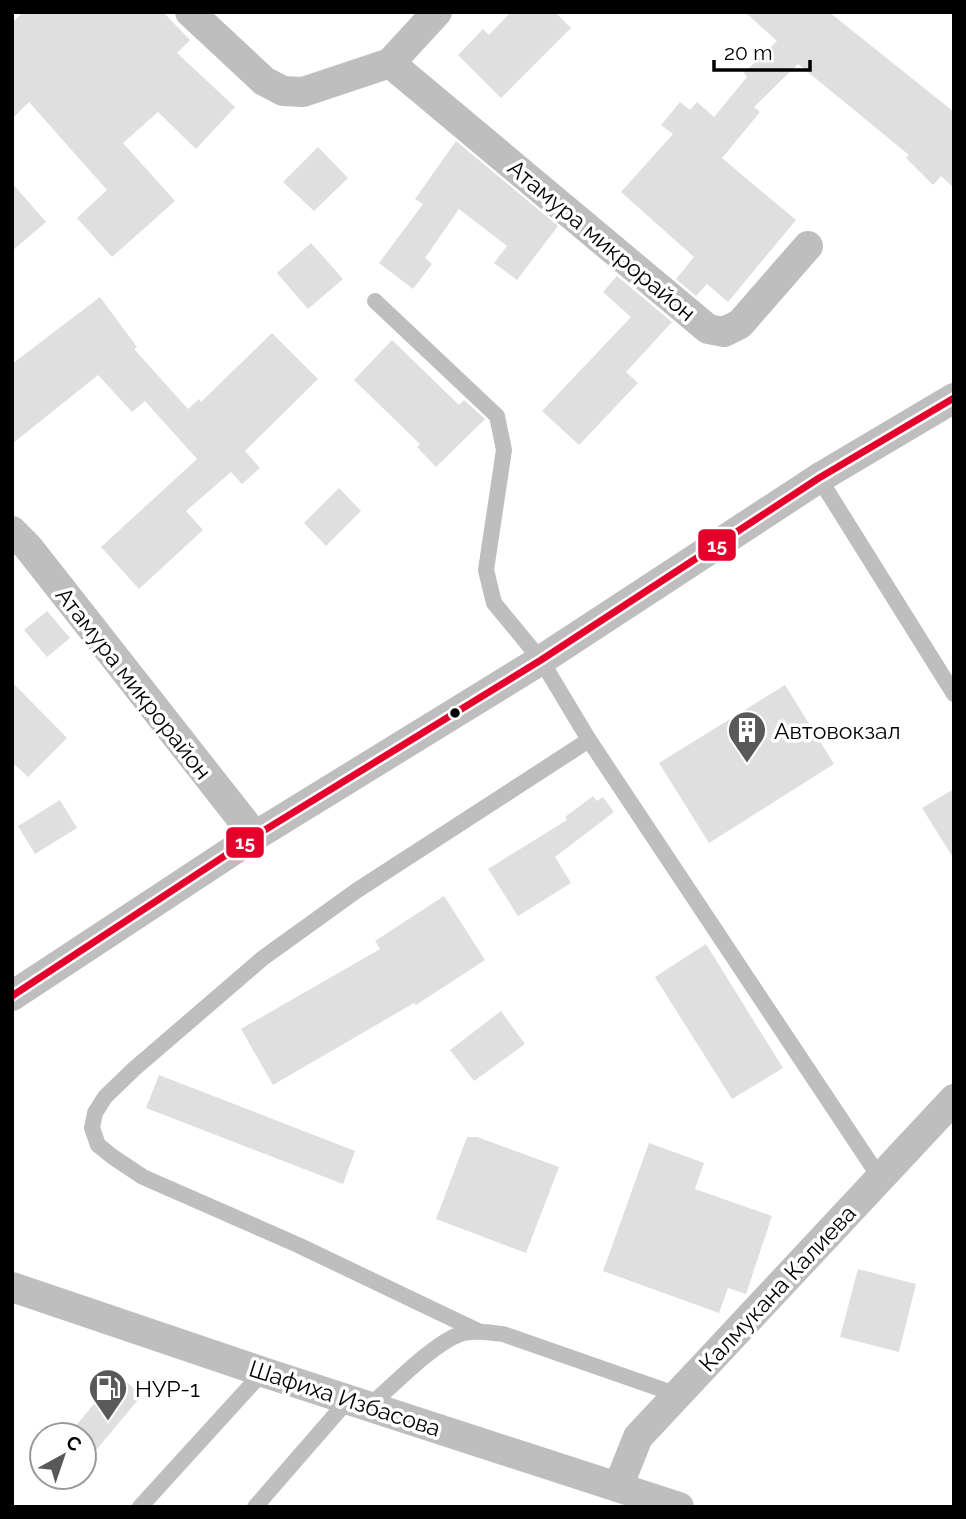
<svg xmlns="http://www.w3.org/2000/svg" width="966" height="1519" viewBox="0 0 966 1519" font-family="Raleway,sans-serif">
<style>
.building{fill:#dfdfdf}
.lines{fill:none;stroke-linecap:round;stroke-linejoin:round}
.service{stroke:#bebebe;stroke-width:16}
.minor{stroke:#bebebe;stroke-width:30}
.bus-1-casing{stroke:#fff;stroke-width:12}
.bus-1{stroke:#e4002b;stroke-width:7}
.bus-dot{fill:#000;stroke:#fff;stroke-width:2.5}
.labels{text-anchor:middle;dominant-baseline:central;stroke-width:7;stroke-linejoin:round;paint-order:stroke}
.street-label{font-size:23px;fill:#000;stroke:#fff}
.poi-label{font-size:23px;fill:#000;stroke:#fff;text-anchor:start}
.line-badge{stroke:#fff;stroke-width:2.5}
.badge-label{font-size:19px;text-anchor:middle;font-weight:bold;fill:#fff}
</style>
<rect width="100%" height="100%" fill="#fff"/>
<g class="building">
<path d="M 23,12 L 163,12 L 190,40 L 177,53 L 235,107 L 196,149 L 158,112 L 123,143 L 175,201 L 112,257 L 77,218 L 107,190 L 29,102 L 12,119 L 12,23 Z"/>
<path d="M 511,12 L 555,12 L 571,28 L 501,98 L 458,55 L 483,29 L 489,35 Z"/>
<path d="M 745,12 L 829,12 L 954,112 L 954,188 L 941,176 L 933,185 L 906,158 L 909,155 L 798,64 L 754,107 L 760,112 L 722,158 L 796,220 L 728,302 L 707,284 L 696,296 L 676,279 L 694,257 L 621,192 L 673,134 L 661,125 L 680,102 L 690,110 L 697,102 L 714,117 L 747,77 L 744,73 L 777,41 Z"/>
<path d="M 456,141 L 558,226 L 517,280 L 494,263 L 507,246 L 459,209 L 425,258 L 432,264 L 413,289 L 379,263 L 423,204 L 415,199 Z"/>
<path d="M 318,147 L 348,178 L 314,211 L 283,182 Z"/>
<path d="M 12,183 L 46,222 L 12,251 Z"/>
<path d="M 311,243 L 343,279 L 308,309 L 277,273 Z"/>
<path d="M 617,276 L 672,322 L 626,372 L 638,383 L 579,445 L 542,411 L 631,317 L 603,292 Z"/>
<path d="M 100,297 L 137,347 L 134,349 L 188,409 L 199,399 L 201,402 L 272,333 L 318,379 L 245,451 L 260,468 L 242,484 L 231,472 L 186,511 L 203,530 L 139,589 L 101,547 L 197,459 L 145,401 L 132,412 L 98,375 L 12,444 L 12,364 Z"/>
<path d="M 392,340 L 459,405 L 464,400 L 485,419 L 436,467 L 417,447 L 420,444 L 354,380 Z"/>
<path d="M 339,488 L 361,511 L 326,546 L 304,523 Z"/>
<path d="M 47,611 L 70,638 L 47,657 L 24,630 Z"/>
<path d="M 12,682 L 67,738 L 28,777 L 12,762 Z"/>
<path d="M 785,685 L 834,764 L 709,843 L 659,763 Z"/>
<path d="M 954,789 L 954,859 L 922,808 Z"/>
<path d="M 593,796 L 597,801 L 603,797 L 614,812 L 555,857 L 571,883 L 518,916 L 488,869 L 567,820 L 565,817 Z"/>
<path d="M 60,800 L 77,828 L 35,854 L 18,826 Z"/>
<path d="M 444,896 L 485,960 L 416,1005 L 414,1003 L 273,1085 L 241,1029 L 380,949 L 375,941 Z"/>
<path d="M 706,944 L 783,1068 L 732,1099 L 655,977 Z"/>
<path d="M 501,1011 L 525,1044 L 474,1081 L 450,1050 Z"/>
<path d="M 159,1075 L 355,1151 L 343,1184 L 146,1108 Z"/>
<path d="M 467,1137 L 477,1137 L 559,1167 L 526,1253 L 436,1219 Z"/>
<path d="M 649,1143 L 704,1163 L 695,1189 L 772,1216 L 746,1294 L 728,1288 L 719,1313 L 603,1271 Z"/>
<path d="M 858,1269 L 916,1284 L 899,1352 L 840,1337 Z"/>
<path d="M 118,1375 L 142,1395 L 93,1454 L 84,1446 L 84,1435 L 69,1434 Z"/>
</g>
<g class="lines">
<g class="service">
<path d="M 375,301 L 497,416 L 504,450 L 486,570 L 494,603 L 541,660 L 589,740 L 880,1178"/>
<path d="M 819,478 L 954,694"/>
<path d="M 478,1331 L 298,1245 L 143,1177 L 113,1157 L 98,1145 L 92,1128 L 95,1113 L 105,1097 L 134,1069 L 263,958 L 356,891 L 589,740"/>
<path d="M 369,1406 C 393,1386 431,1345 460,1334 C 473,1329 489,1333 503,1334 L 678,1395"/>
<path d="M 140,1507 L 263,1372"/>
<path d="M 255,1507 L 348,1400"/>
</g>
<g class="minor">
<path d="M 190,12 L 264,81 L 283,91 L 303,92 L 390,63 L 437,12"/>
<path d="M 390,63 L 708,329 L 724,332 L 740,324 L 808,246"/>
<path d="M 12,531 L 28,547 L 255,836"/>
<path d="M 12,996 L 255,836 L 541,660 L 819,478 L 954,398"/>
<path d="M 12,1287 L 263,1372 L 679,1507"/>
<path d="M 618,1487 L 638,1437 L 954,1099"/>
</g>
<g class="bus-1-casing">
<path id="bus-1" d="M 12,996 L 255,836 L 541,660 L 819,478 L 954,398"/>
</g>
<use href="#bus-1" class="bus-1"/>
</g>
<defs>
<g id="building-pin" transform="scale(2.0125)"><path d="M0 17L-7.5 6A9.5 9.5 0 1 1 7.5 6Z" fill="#595959" stroke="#fff"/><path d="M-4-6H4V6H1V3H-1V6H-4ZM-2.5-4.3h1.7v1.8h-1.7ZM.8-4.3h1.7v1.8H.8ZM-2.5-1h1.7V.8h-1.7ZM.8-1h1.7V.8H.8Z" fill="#fff"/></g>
<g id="fuel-pin" transform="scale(2.0125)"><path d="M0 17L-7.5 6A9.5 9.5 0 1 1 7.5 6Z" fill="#595959" stroke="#fff"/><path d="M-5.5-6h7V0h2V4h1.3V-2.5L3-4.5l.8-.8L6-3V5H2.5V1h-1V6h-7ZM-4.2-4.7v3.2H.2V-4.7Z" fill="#fff"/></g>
</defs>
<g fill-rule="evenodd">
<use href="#building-pin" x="747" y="730"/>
<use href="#fuel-pin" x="108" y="1388"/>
</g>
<circle class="bus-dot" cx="455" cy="713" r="6"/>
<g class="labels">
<g class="street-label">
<text transform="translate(602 240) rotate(40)">Атамура микрорайон</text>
<text transform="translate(134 683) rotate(52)">Атамура микрорайон</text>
<text transform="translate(777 1288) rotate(-47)">Калмукана Калиева</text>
<text transform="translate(345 1398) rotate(18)">Шафиха Избасова</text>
</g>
<g class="poi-label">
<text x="774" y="730">Автовокзал</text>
<text x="135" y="1388">НУР-1</text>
</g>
</g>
<g class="line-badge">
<rect x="697" y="528" width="40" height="34" rx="7" fill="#e4002b"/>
<rect x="225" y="826" width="40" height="33" rx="7" fill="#e4002b"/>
</g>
<g class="badge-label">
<text x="717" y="552">15</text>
<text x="245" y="849">15</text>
</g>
<rect width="966" height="1519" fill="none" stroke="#000000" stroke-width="28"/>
<g transform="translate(63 1456) rotate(40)"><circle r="33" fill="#ffffff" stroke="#999999" stroke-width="2"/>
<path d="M0-5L12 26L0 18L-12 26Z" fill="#595959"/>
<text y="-10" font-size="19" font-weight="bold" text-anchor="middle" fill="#000000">С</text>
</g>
<path d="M714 60v10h96v-10" fill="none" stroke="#000000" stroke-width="3.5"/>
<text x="724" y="60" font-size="21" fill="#000000" stroke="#ffffff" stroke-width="5" paint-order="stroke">20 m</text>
</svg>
